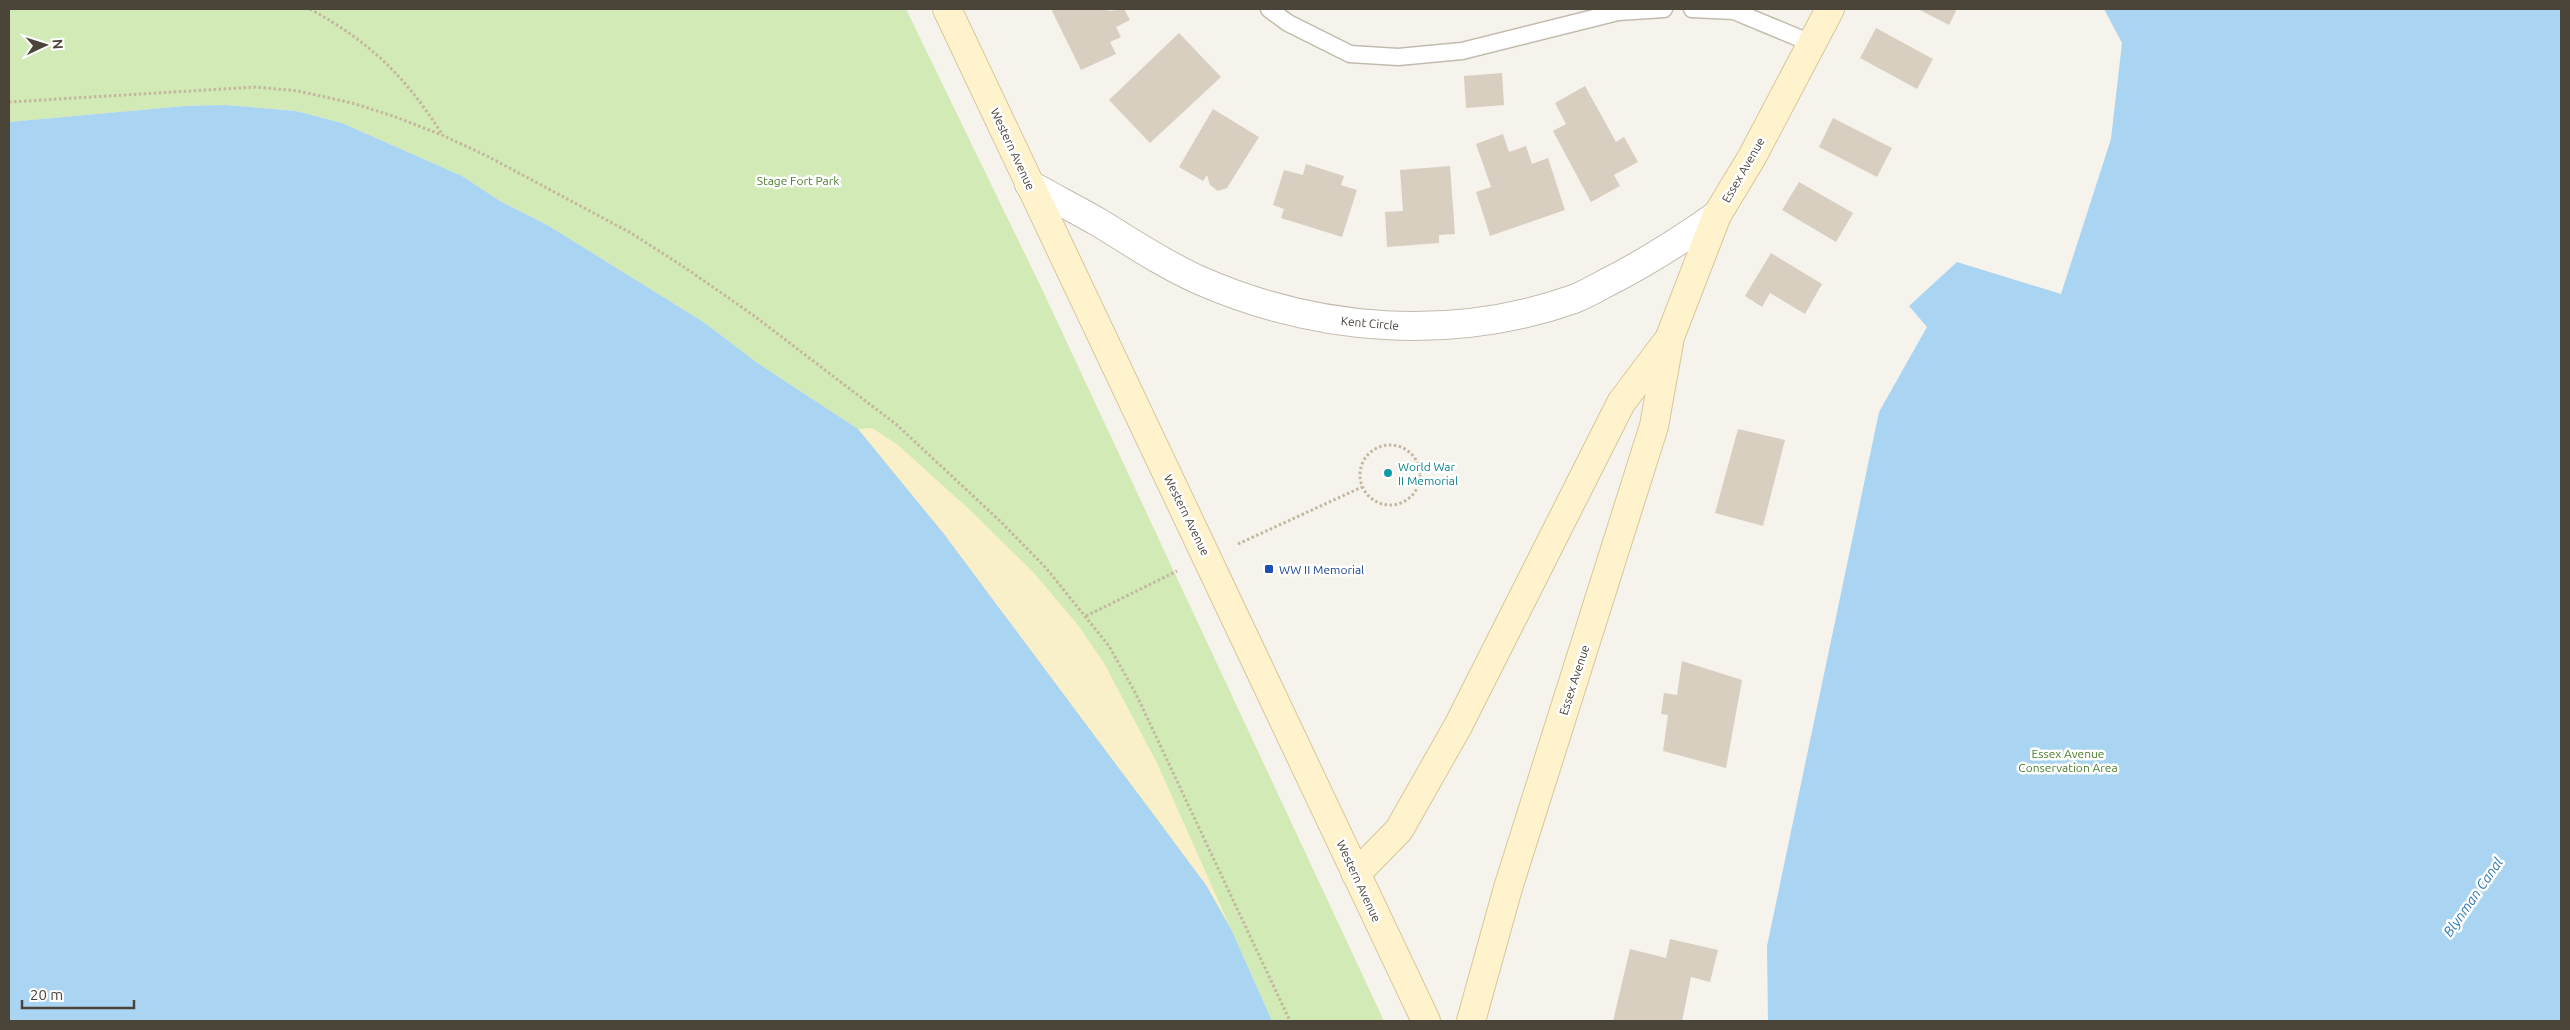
<svg xmlns="http://www.w3.org/2000/svg" width="2570" height="1030" viewBox="0 0 2570 1030" font-family="Ubuntu,sans-serif">
<style>
.green{fill:#d2eab5}
.sand{fill:#f9efc9}
.water{fill:#a9d4f2}
.building{fill:#d8cfc1}
.lines{fill:none;stroke-linecap:round;stroke-linejoin:round}
.lane-casing{stroke:#c2bbae;stroke-width:19}
.street-casing{stroke:#c2bbae;stroke-width:30}
.secondary-casing{stroke:#d6c79b;stroke-width:30}
.path{stroke:#c4b79f;stroke-width:3;stroke-dasharray:2.5 2.5;stroke-linecap:butt}
.lane{stroke:#fff;stroke-width:16}
.street{stroke:#fff;stroke-width:28}
.secondary{stroke:#fff3cd;stroke-width:28}
.culture-dot{fill:#0f9aa8;stroke:#fff;stroke-width:2}
.transit-dot{fill:#1a4fb4;stroke:#fff;stroke-width:2}
.labels{text-anchor:middle;dominant-baseline:central;stroke-width:5;stroke-linejoin:round;paint-order:stroke}
.street-label{font-size:12px;fill:#4b4439;stroke:#fff}
.park-label{font-size:12px;fill:#4a7f2a;stroke:#fff}
.culture-label{font-size:12px;fill:#0d838f;stroke:#fff;text-anchor:start}
.transit-label{font-size:12px;fill:#164399;stroke:#fff;text-anchor:start}
.water-label{font-size:14px;font-style:italic;fill:#2e7ab2;stroke:#fff}
</style>
<rect width="100%" height="100%" fill="#f6f3ec"/>
<path class="green" d="M 9,9 L 906,9 L 1041,287 L 1384,1021 L 1272,1021 L 1231,929 L 1206,885 L 858,429 L 756,362 L 705,323 L 549,226 L 500,201 L 462,176 L 342,123 L 296,111 L 225,105 L 185,106 L 9,122 Z"/>
<path class="sand" d="M 872,428 L 898,445 L 971,511 L 1034,573 L 1078,625 L 1104,663 L 1157,763 L 1231,929 C 1190,857 1138,795 1089,729 C 1014,628 938,527 858,429 Z"/>
<g class="water">
<path d="M 2104,9 L 2561,9 L 2561,1021 L 1768,1021 L 1767,946 L 1879,412 L 1927,327 L 1909,306 L 1957,262 L 2061,294 L 2111,139 L 2122,43 Z"/>
<path d="M 225,105 L 296,111 L 342,123 L 462,176 L 500,201 L 549,226 L 705,323 L 756,362 L 858,429 L 944,534 L 1206,885 L 1231,929 L 1272,1021 L 9,1021 L 9,122 L 185,106 Z"/>
</g>
<g class="building">
<path d="M 1051,9 L 1108,9 L 1109,11 L 1124,9 L 1130,20 L 1116,27 L 1121,37 L 1110,42 L 1116,54 L 1081,70 Z"/>
<path d="M 1918,9 L 1957,9 L 1949,25 Z"/>
<path d="M 1876,28 L 1933,59 L 1917,89 L 1860,58 Z"/>
<path d="M 1179,33 L 1221,77 L 1150,143 L 1109,100 Z"/>
<path d="M 1502,73 L 1504,105 L 1466,108 L 1464,76 Z"/>
<path d="M 1585,86 L 1616,142 L 1624,137 L 1638,162 L 1614,175 L 1620,186 L 1591,202 L 1553,131 L 1566,124 L 1555,103 Z"/>
<path d="M 1213,109 L 1259,137 L 1227,188 L 1218,191 L 1210,185 L 1207,175 L 1203,181 L 1179,167 Z"/>
<path d="M 1833,118 L 1892,148 L 1877,177 L 1819,147 Z"/>
<path d="M 1503,134 L 1509,152 L 1526,146 L 1532,164 L 1548,158 L 1565,210 L 1490,236 L 1476,192 L 1491,187 L 1476,144 Z"/>
<path d="M 1306,164 L 1344,176 L 1341,185 L 1357,190 L 1342,237 L 1281,218 L 1284,209 L 1273,205 L 1284,170 L 1303,175 Z"/>
<path d="M 1450,166 L 1455,234 L 1439,235 L 1439,243 L 1387,247 L 1385,212 L 1403,211 L 1400,170 Z"/>
<path d="M 1799,182 L 1853,213 L 1836,242 L 1782,210 Z"/>
<path d="M 1771,253 L 1822,284 L 1805,314 L 1770,293 L 1762,307 L 1745,296 Z"/>
<path d="M 1738,429 L 1785,440 L 1763,526 L 1715,513 Z"/>
<path d="M 1682,661 L 1742,680 L 1726,768 L 1663,751 L 1668,715 L 1661,714 L 1664,693 L 1677,695 Z"/>
<path d="M 1670,939 L 1718,950 L 1710,982 L 1691,977 L 1682,1021 L 1613,1021 L 1630,949 L 1666,958 Z"/>
</g>
<g class="lines">
<g class="lane-casing">
<g id="lane">
<path d="M 1269,9 L 1288,23 L 1350,54 L 1398,57 L 1462,51 L 1618,12 L 1664,9"/>
<path d="M 1692,9 L 1734,11 L 1811,43"/>
</g>
</g>
<g class="street-casing">
<path id="street" d="M 1029,184 C 1052,197 1075,209 1098,222 C 1131,242 1163,264 1199,280 C 1317,332 1452,342 1574,299 C 1584,295 1595,289 1604,284 C 1644,264 1680,241 1717,215"/>
</g>
<g class="secondary-casing">
<g id="secondary">
<path d="M 947,9 L 1426,1021"/>
<path d="M 1356,874 L 1399,830 L 1458,726 L 1621,403 L 1666,343"/>
<path d="M 1471,1021 L 1508,888 L 1654,426 L 1670,337 L 1717,215 L 1752,157 L 1830,9"/>
</g>
</g>
<g class="path">
<path d="M 310,9 C 370,42 405,76 442,134"/>
<path d="M 9,102 L 256,87 L 298,91 L 352,103 L 393,116 L 442,135 L 487,156 L 631,233 L 684,267 L 753,315 L 897,425 L 1001,522 L 1046,568 L 1109,646 L 1136,694 L 1290,1021"/>
<circle cx="1390" cy="475" r="30"/>
<path d="M 1238,544 L 1362,487"/>
<path d="M 1086,616 L 1177,571"/>
</g>
<use href="#lane" class="lane"/>
<use href="#street" class="street"/>
<use href="#secondary" class="secondary"/>
</g>
<circle class="culture-dot" cx="1388" cy="473" r="5"/>
<rect class="transit-dot" x="1264" y="564" width="10" height="10" rx="2.5"/>
<g class="labels">
<g class="street-label">
<text transform="translate(1013 149) rotate(65)">Western Avenue</text>
<text transform="translate(1743 170) rotate(-60)">Essex Avenue</text>
<text transform="translate(1370 323) rotate(5)">Kent Circle</text>
<text transform="translate(1187 515) rotate(64)">Western Avenue</text>
<text transform="translate(1574 680) rotate(-72)">Essex Avenue</text>
<text transform="translate(1359 881) rotate(65)">Western Avenue</text>
</g>
<g class="park-label">
<text x="798" y="180">Stage Fort Park</text>
<text x="2068" y="753">Essex Avenue<tspan x="2068" dy="14">Conservation Area</tspan></text>
</g>
<g class="culture-label">
<text x="1398" y="466">World War<tspan x="1398" dy="14">II Memorial</tspan></text>
</g>
<g class="transit-label">
<text x="1279" y="569">WW II Memorial</text>
</g>
<g class="water-label">
<text transform="translate(2473 897) rotate(-55)">Blynman Canal</text>
</g>
</g>
<rect width="2570" height="1030" fill="none" stroke="#4b4439" stroke-width="20"/>
<g transform="translate(45 45) rotate(86)" stroke="#ffffff" stroke-width="4" paint-order="stroke">
<path d="M0-4L9 19L0 12L-9 19Z" fill="#4b4439"/>
<text y="-8" font-size="14" font-weight="bold" text-anchor="middle" fill="#4b4439">N</text>
</g>
<path d="M22 1000v8h112v-8" fill="none" stroke="#4b4439" stroke-width="2.5"/>
<text x="30" y="1000" font-size="15" fill="#4b4439" stroke="#ffffff" stroke-width="4" paint-order="stroke">20 m</text>
</svg>
